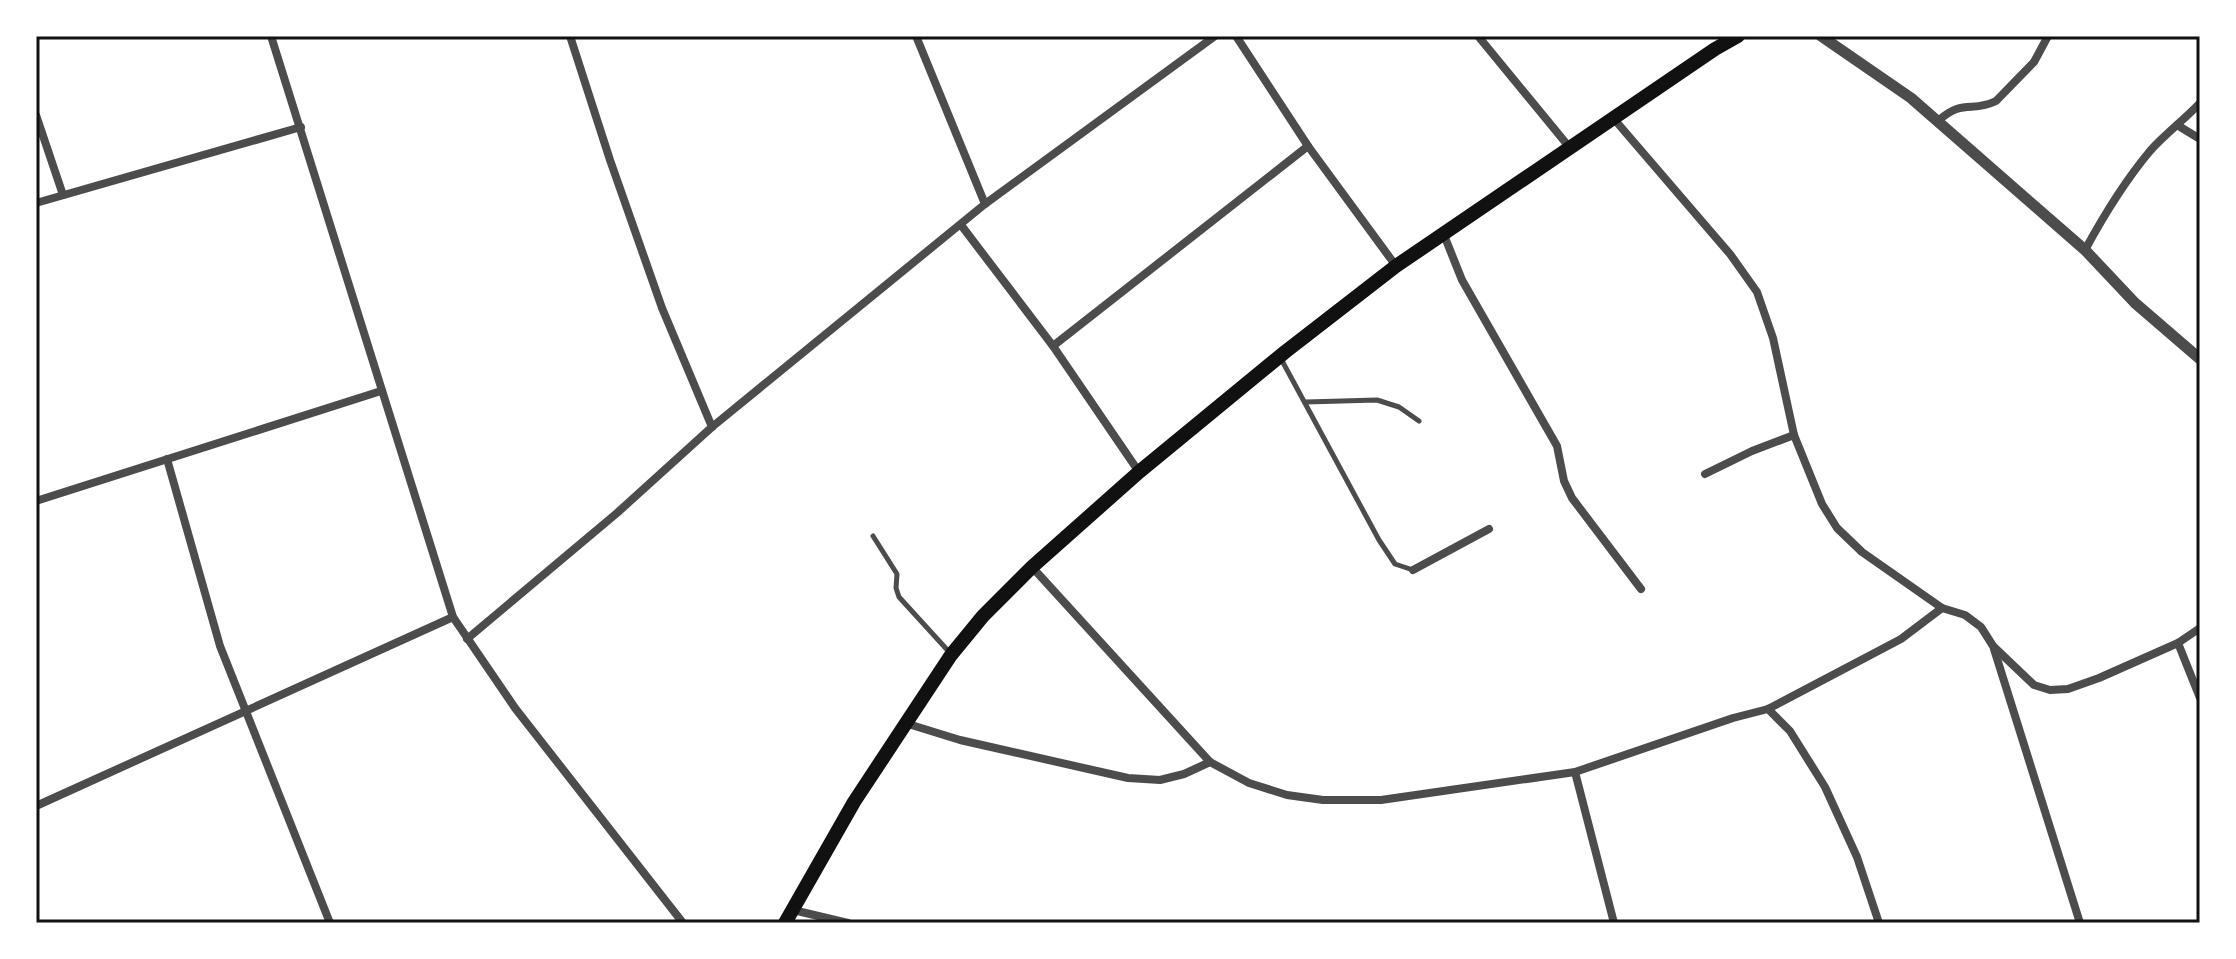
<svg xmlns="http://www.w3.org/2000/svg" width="2236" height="959" viewBox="0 0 2236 959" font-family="'Fira Sans Condensed',sans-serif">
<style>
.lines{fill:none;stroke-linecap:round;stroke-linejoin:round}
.service{stroke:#4c4c4c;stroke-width:5}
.minor{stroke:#4c4c4c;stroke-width:8}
.tertiary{stroke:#4c4c4c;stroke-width:11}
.secondary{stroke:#111;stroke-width:14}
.neatline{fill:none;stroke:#111;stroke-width:3}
</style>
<rect width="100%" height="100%" fill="#fff"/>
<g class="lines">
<g class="service">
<path d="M 1280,357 L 1379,540 L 1395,564 L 1413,570"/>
<path d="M 1306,402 L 1377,400 L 1399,407 L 1419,421"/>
<path d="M 873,536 L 897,574 L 896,588 L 899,597 L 951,654"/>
</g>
<g class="minor">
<path d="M 271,36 L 453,617 L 515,708 L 683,923"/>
<path d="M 570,36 L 610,160 L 662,308 L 712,427"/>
<path d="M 916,36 L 985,204"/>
<path d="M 1236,36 L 1308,146 L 1396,266"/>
<path d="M 1478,36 L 1570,148"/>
<path d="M 36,115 L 63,195"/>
<path d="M 1614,119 L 1730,254 L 1757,292 L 1773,338 L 1794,435 L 1822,504 L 1837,528 L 1862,552 L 1942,608 L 1965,615 L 1981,627 L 1993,646 L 2034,685 L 2050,690 L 2068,689 L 2099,678 L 2178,643 L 2200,698"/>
<path d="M 1938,121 C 1963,98 1972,113 1996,101 L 2034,62 L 2048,36"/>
<path d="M 2177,125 L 2200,139"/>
<path d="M 36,203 L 301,127"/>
<path d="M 961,225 L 1053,346 L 1139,472"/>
<path d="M 1444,235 L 1462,280 L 1557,446 L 1564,481 L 1572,498 L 1641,589"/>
<path d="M 2085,250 C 2104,215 2124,182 2150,151 C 2165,134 2184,120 2200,103"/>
<path d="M 1053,346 L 1308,146"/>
<path d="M 167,459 L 220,646 L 330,923"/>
<path d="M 1705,474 L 1752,451 L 1794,435"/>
<path d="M 36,501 L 381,391"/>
<path d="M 1032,567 L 1210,762 L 1249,783 L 1287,795 L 1323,800 L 1381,800 L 1575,772 L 1733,718 L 1768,709 L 1901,639 L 1942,608"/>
<path d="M 1413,570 L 1489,529"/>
<path d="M 467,639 L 617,513 L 712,427 L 985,204 L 1215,36"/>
<path d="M 2178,643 L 2200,628"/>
<path d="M 1994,649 L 2080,923"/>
<path d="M 1768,709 L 1790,731 L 1825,787 L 1857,857 L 1879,923"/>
<path d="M 905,723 L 960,740 L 1128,778 L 1160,780 L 1184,774 L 1210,762"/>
<path d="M 1575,772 L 1614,923"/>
<path d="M 36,806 L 453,617"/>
<path d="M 793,910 L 848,923"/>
</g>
<path class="tertiary" d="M 1821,36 L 1911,98 L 2085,250 L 2135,303 L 2200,359"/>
<path class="secondary" d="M 785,923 L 854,802 L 951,655 L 983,616 L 1032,567 L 1139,472 L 1285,352 L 1396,266 L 1715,49 L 1738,36"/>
</g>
<rect width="2236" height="959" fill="none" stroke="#ffffff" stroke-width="76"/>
<rect x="38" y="38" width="2160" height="883" class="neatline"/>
</svg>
